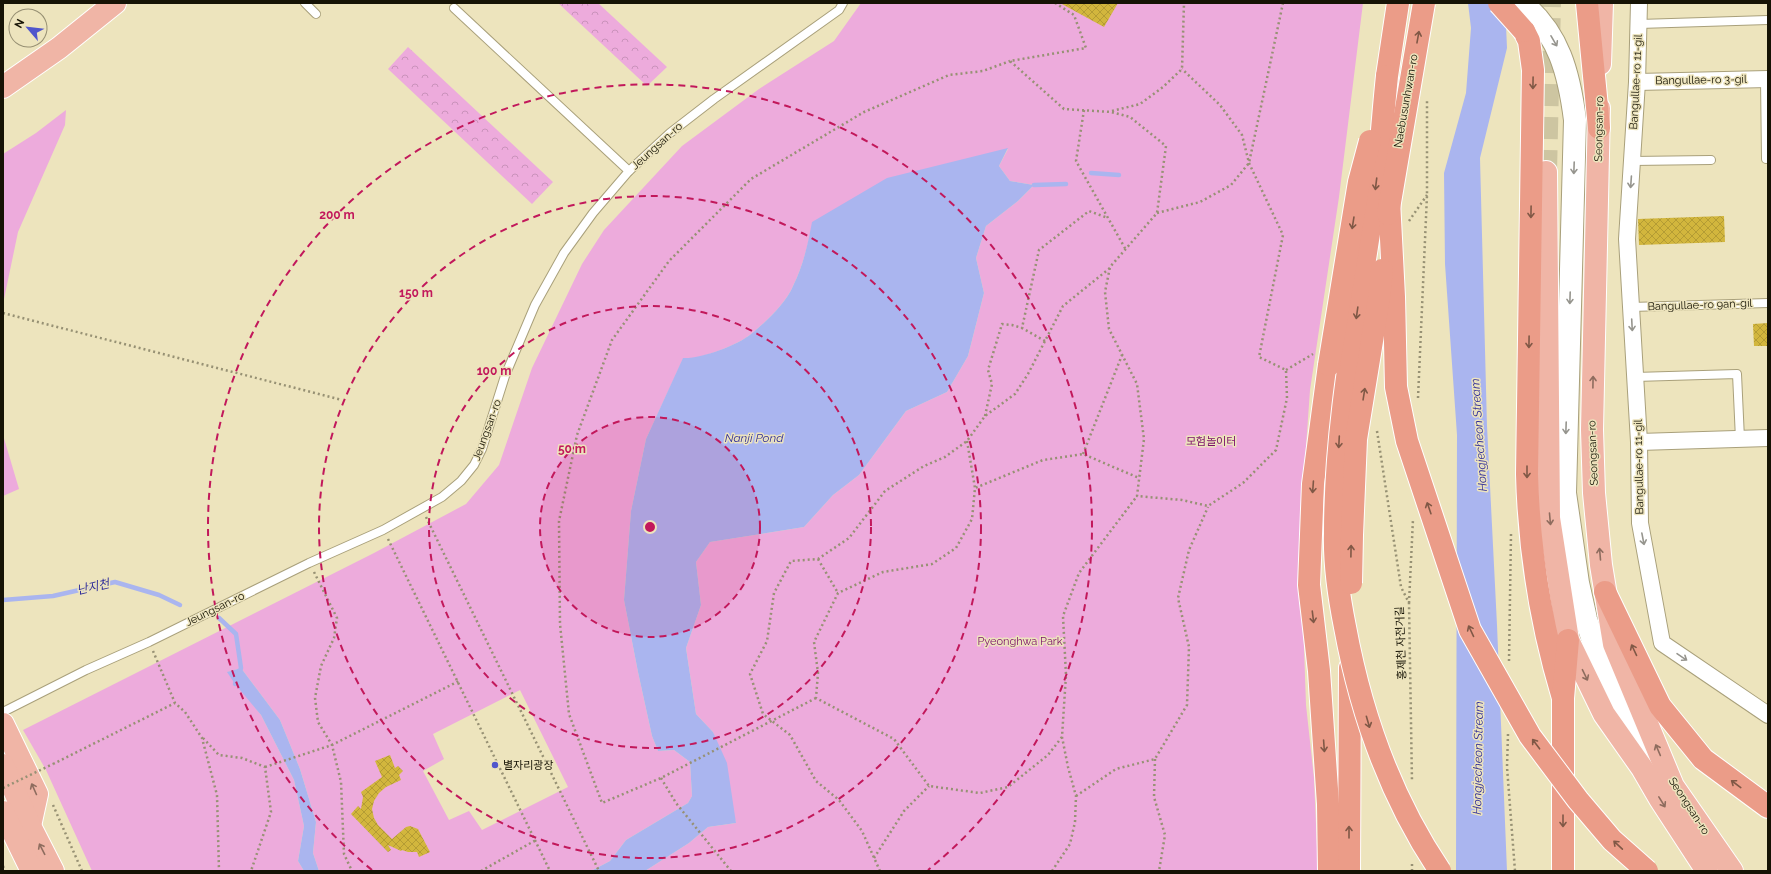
<svg xmlns="http://www.w3.org/2000/svg" width="1771" height="874" viewBox="0 0 1771 874" font-family="Raleway,'Noto Sans KR',sans-serif">
<style>
.green{fill:#edabdc;fill-rule:evenodd}
.forest{fill:url(#forest-crowns)}
.water{fill:#aab5ef}
.lines{fill:none;stroke-linecap:round;stroke-linejoin:round}
.stream{stroke:#aab5ef;stroke-width:4.5}
.building{fill:url(#building-cross-hatch)}
.primary-tunnel{stroke:#cdc5a1;stroke-width:22;stroke-dasharray:22 11;stroke-linecap:butt}
.service-casing{stroke:#a9a07b;stroke-width:10}
.minor-casing{stroke:#a9a07b;stroke-width:18}
.secondary-casing{stroke:#a9a07b;stroke-width:24}
.primary-casing{stroke:#fff;stroke-width:24}
.trunk-casing{stroke:#fff;stroke-width:24}
.path{stroke:#979174;stroke-width:2.5;stroke-dasharray:2 3;stroke-linecap:butt}
.service{stroke:#fff;stroke-width:8}
.minor{stroke:#fff;stroke-width:16}
.secondary{stroke:#fff;stroke-width:22}
.primary{stroke:#f0b5a6;stroke-width:22}
.trunk{stroke:#eb9c88;stroke-width:22}
.trunk-bridge-casing{stroke:#fff;stroke-width:24;stroke-linecap:butt}
.path-bridge{stroke:#979174;stroke-width:2.5;stroke-dasharray:2 3;stroke-linecap:butt}
.trunk-bridge{stroke:#eb9c88;stroke-width:22}
.oneway{stroke:#805846}
.oneway2{stroke:#96958e}
.oneway3{stroke:#8e6c5e}
.ring{fill:none;stroke:#c2185b;stroke-width:2;stroke-dasharray:7 5}
.poi-dot{fill:#5056cc;stroke:#ede4bd;stroke-width:1.5}
.labels{text-anchor:middle;dominant-baseline:central;stroke-width:3;stroke-linejoin:round;paint-order:stroke}
.street-label{font-size:11px;fill:#161305;stroke:#ede4bd}
.park-label{font-size:11px;fill:#7b0d6a;stroke:#ede4bd}
.poi-label{font-size:11px;fill:#161305;stroke:#ede4bd;text-anchor:start}
.water-label{font-size:12px;font-style:italic;fill:#312f9a;stroke:#ede4bd}
.centre{fill:#c2185b;stroke:#ede4bd;stroke-width:2}
.ring-label{font-size:12px;text-anchor:middle;font-weight:bold;fill:#c2185b;stroke:#ede4bd;stroke-width:3;stroke-linejoin:round;paint-order:stroke}
</style>
<defs>
<pattern id="forest-crowns" width="20" height="18" patternUnits="userSpaceOnUse"><rect width="20" height="18" fill="#edabdc"/><path d="M2 6a3 3 0 1 1 6 0M12 15a3 3 0 1 1 6 0" fill="none" stroke="#ca92bb"/></pattern>
<pattern id="building-cross-hatch" width="8" height="8" patternUnits="userSpaceOnUse"><rect width="8" height="8" fill="#d2b63d"/><path d="M0 0l8 8M0 8l8-8" fill="none" stroke="#b49c34"/></pattern>
</defs>
<rect width="100%" height="100%" fill="#ede4bd"/>
<g class="green">
<path d="M 861,3 L 1363,3 L 1339,197 L 1310,390 L 1300,532 L 1306,705 L 1314,778 L 1318,871 L 645,871 L 689,843 L 708,827 L 736,823 L 713,732 L 696,714 L 686,648 L 701,605 L 696,562 L 710,542 L 804,527 L 833,495 L 859,475 L 906,411 L 947,392 L 968,356 L 984,293 L 976,258 L 986,226 L 1018,201 L 1034,185 L 1010,181 L 999,166 L 1008,149 L 813,222 C 808,244 803,266 793,286 C 786,303 765,323 751,334 C 738,345 701,359 683,359 L 646,439 L 631,511 L 624,600 L 638,672 L 652,736 L 658,751 L 674,750 L 690,762 L 692,796 L 688,803 L 626,840 L 610,861 L 591,871 L 319,871 L 313,853 L 316,822 L 300,769 L 280,720 L 241,668 L 228,672 L 261,715 L 294,780 L 304,826 L 298,861 L 304,871 L 92,871 L 46,770 L 23,730 L 374,553 L 466,504 L 499,465 L 532,368 L 582,264 L 604,230 L 682,146 L 759,89 L 834,41 ZM 520,690 L 568,787 L 482,830 L 469,811 L 449,820 L 423,771 L 444,759 L 433,734 Z"/>
<path d="M 66,110 L 65,125 L 18,232 L 3,304 L 3,154 L 36,133 Z"/>
<path d="M 3,435 L 19,489 L 3,496 Z"/>
</g>
<g class="forest">
<path d="M 558,3 L 598,3 L 667,67 L 647,86 Z"/>
<path d="M 408,47 L 553,182 L 532,204 L 388,69 Z"/>
</g>
<g class="water">
<path d="M 1468,3 L 1505,3 L 1507,48 L 1480,158 L 1487,426 L 1497,625 L 1507,871 L 1456,871 L 1457,435 L 1445,264 L 1444,173 L 1466,93 L 1471,28 Z"/>
<path d="M 1008,148 L 999,166 L 1010,181 L 1034,185 L 1018,201 L 986,226 L 976,258 L 984,293 L 968,356 L 947,392 L 906,411 L 859,475 L 833,495 L 804,527 L 710,542 L 696,562 L 701,605 L 686,648 L 696,714 L 713,732 L 727,763 L 736,823 L 708,827 L 689,843 L 645,871 L 591,871 L 610,861 L 626,840 L 688,803 L 692,796 L 690,762 L 674,750 L 658,751 L 652,736 L 638,672 L 624,600 L 631,511 L 646,439 L 683,358 C 701,359 738,345 751,334 C 765,323 786,303 793,286 C 803,266 808,244 812,222 L 887,178 Z"/>
<path d="M 241,668 L 280,720 L 300,769 L 316,822 L 313,853 L 319,871 L 304,871 L 298,861 L 304,826 L 294,780 L 261,715 L 235,684 L 227,672 Z"/>
</g>
<g class="lines">
<g class="stream">
<path d="M 1091,173 L 1119,175"/>
<path d="M 1034,185 L 1066,184"/>
<path d="M 3,600 L 53,596 L 115,582 L 159,595 L 180,605"/>
<path d="M 219,618 L 236,634 L 241,668 L 235,684"/>
</g>
</g>
<g class="building">
<path d="M 1060,3 L 1118,3 L 1104,27 Z"/>
<path d="M 1724,216 L 1725,242 L 1639,245 L 1638,219 Z"/>
<path d="M 1768,323 L 1768,346 L 1754,346 L 1753,324 Z"/>
<path d="M 390,755 L 395,768 L 398,766 L 403,771 L 399,775 L 401,780 L 386,787 L 379,793 L 374,801 L 372,809 L 374,818 L 378,825 L 392,839 L 406,827 L 410,826 L 418,829 L 430,852 L 419,857 L 417,852 L 408,852 L 402,850 L 401,851 L 388,845 L 391,850 L 388,852 L 351,814 L 358,806 L 361,809 L 363,797 L 361,792 L 382,777 L 375,761 Z"/>
</g>
<g class="lines">
<path class="primary-tunnel" d="M 1546,172 L 1550,3"/>
<g class="service-casing">
<g id="service">
<path d="M 305,3 L 316,14"/>
<path d="M 454,8 L 629,171"/>
<path d="M 1639,24 L 1768,20"/>
<path d="M 1765,79 L 1766,159"/>
<path d="M 1632,161 L 1711,160"/>
<path d="M 1631,307 L 1768,303"/>
<path d="M 1635,377 L 1737,374 L 1740,439"/>
<path d="M 3,712 L 86,670 L 149,642 L 309,563 L 383,530 L 442,497 L 461,481 L 474,465 L 482,449 L 505,376 L 535,305 L 564,253 L 593,213 L 629,171 L 670,133 L 714,99 L 839,10 L 843,3"/>
</g>
</g>
<g class="minor-casing">
<g id="minor">
<path d="M 1639,3 L 1637,82 L 1627,239 L 1639,442 L 1640,523 L 1662,643 L 1768,715"/>
<path d="M 1637,82 L 1768,79"/>
<path d="M 1639,442 L 1768,438"/>
</g>
</g>
<g class="secondary-casing">
<path id="secondary" d="M 1522,3 C 1559,34 1569,73 1575,120 L 1565,493 L 1578,583 L 1586,619 L 1604,675 L 1636,752"/>
</g>
<g class="primary-casing">
<g id="primary">
<path d="M 1600,64 L 1602,3"/>
<path d="M 3,87 L 59,48 L 115,3"/>
<path d="M 1599,108 L 1592,430 L 1594,493 L 1601,565 L 1614,644 L 1673,786 L 1732,871"/>
<path d="M 1546,172 L 1549,518 L 1568,640 L 1604,714 L 1642,768 L 1660,799 L 1707,871"/>
<path d="M 3,724 L 37,794 L 30,826"/>
<path d="M 3,765 L 30,826 L 53,871"/>
<path d="M 3,812 L 32,871"/>
</g>
</g>
<g class="trunk-casing">
<g id="trunk">
<path d="M 1587,3 L 1599,128"/>
<path d="M 1524,31 L 1529,41 L 1533,70 L 1527,474 C 1529,550 1541,625 1563,698"/>
<path d="M 1387,76 L 1398,3"/>
<path d="M 1329,365 L 1313,484 L 1309,585 L 1319,671 L 1328,804 L 1329,871"/>
<path d="M 1605,592 L 1660,706 L 1703,759 L 1768,807"/>
<path d="M 1349,871 L 1350,668"/>
<path d="M 1563,871 L 1563,698 L 1568,640"/>
</g>
</g>
<g class="path">
<path d="M 1055,3 L 1074,15 L 1086,48 L 1010,61 L 1064,109 L 1111,112 L 1130,117 L 1166,146 L 1157,213 L 1110,267 L 1105,292 L 1109,329 L 1137,384 L 1144,439 L 1137,496 L 1182,500 L 1208,506 L 1243,483 L 1276,450 L 1287,398 L 1286,370 L 1259,357 L 1283,235 L 1249,163 L 1242,135 L 1220,105 L 1182,69"/>
<path d="M 1084,110 L 1076,161 L 1126,250"/>
<path d="M 1112,111 L 1140,104 L 1163,87 L 1182,69 L 1184,3"/>
<path d="M 1157,213 L 1200,202 L 1231,185 L 1249,163 L 1283,3"/>
<path d="M 1409,221 L 1427,195"/>
<path d="M 3,313 L 342,400"/>
<path d="M 1045,341 L 1022,328 L 1039,250 L 1089,211 L 1108,218"/>
<path d="M 1286,370 L 1313,354"/>
<path d="M 1418,398 L 1427,195 L 1427,101"/>
<path d="M 985,416 L 992,384 L 988,370 L 1002,324 L 1012,325 L 1022,328"/>
<path d="M 1377,431 L 1401,587 L 1409,603 L 1412,782"/>
<path d="M 967,441 L 975,488"/>
<path d="M 1083,454 L 1122,355"/>
<path d="M 426,517 L 599,871"/>
<path d="M 388,539 L 550,871"/>
<path d="M 818,559 L 838,593"/>
<path d="M 314,572 L 337,618 L 334,638 L 321,666 L 315,698 L 318,722 L 332,745 L 341,782 L 344,854 L 352,871"/>
<path d="M 1409,603 L 1413,519"/>
<path d="M 153,651 L 175,703"/>
<path d="M 1509,661 L 1511,534"/>
<path d="M 816,698 L 661,778 L 602,803 L 569,714 L 560,624 L 559,521 L 577,435 L 612,340 L 669,261 L 751,179 L 864,112 L 949,75 L 983,71 L 1010,61"/>
<path d="M 1508,734 L 1507,767 L 1515,871"/>
<path d="M 1062,737 L 1048,755 L 1008,787 L 980,793 L 929,786 L 894,739 L 816,698 L 818,673 L 814,642 L 838,593 L 883,572 L 932,564 L 956,548 L 972,519 L 975,488 L 1043,460 L 1083,454 L 1139,478"/>
<path d="M 203,738 L 219,755 L 242,758 L 265,767 L 271,812 L 251,871"/>
<path d="M 1155,759 L 1154,797 L 1165,835 L 1159,871"/>
<path d="M 53,764 L 175,703 L 185,712 L 202,738 L 217,795 L 219,871"/>
<path d="M 265,767 L 332,745 L 459,681"/>
<path d="M 661,778 L 676,803 L 731,871"/>
<path d="M 1076,796 L 1116,769 L 1155,759 L 1187,705 L 1189,647 L 1178,598 L 1189,550 L 1208,507"/>
<path d="M 53,805 L 82,871"/>
<path d="M 874,858 L 904,811 L 929,786"/>
<path d="M 3,866 L 5,871"/>
<path d="M 481,871 L 536,840"/>
<path d="M 880,871 L 862,831 L 839,800 L 816,781 L 790,735 L 763,714 L 750,674 L 767,641 L 774,593 L 791,561 L 818,559 L 849,538 L 885,491 L 924,466 L 945,457 L 967,441 L 985,416 L 1015,394 L 1028,374 L 1063,306 L 1110,268"/>
<path d="M 1052,871 L 1070,844 L 1075,822 L 1076,796 L 1068,767 L 1062,737 L 1066,675 L 1063,616 L 1079,573 L 1137,496"/>
<path d="M 1412,871 L 1412,861"/>
</g>
<use href="#service" class="service"/>
<use href="#minor" class="minor"/>
<use href="#secondary" class="secondary"/>
<use href="#primary" class="primary"/>
<use href="#trunk" class="trunk"/>
<g class="trunk-bridge-casing">
<g id="trunk-bridge">
<path d="M 1499,3 L 1524,31"/>
<path d="M 1387,76 C 1383,113 1381,150 1376,186 C 1360,302 1335,417 1335,533 C 1334,565 1339,597 1345,627 C 1361,714 1391,798 1440,871"/>
<path d="M 1389,200 L 1394,297 L 1396,387 L 1407,441 L 1470,630 L 1530,736 L 1578,800 L 1612,840 L 1647,871"/>
<path d="M 1388,214 L 1424,3"/>
<path d="M 1329,365 L 1359,182 L 1370,141"/>
<path d="M 1351,583 L 1352,535 L 1356,439 L 1379,298 L 1382,270"/>
</g>
</g>
<path class="path-bridge" d="M 3,788 L 53,764"/>
<use href="#trunk-bridge" class="trunk-bridge"/>
</g>
<defs><path id="oneway-shaft" d="M-6 0H5M1.5-3L5.5 0L1.5 3" fill="none" stroke-width="1.6" stroke-linecap="round" stroke-linejoin="round"/></defs>
<g class="oneway">
<use href="#oneway-shaft" transform="translate(1418 37) rotate(-80)"/>
<use href="#oneway-shaft" transform="translate(1533 83) rotate(91)"/>
<use href="#oneway-shaft" transform="translate(1376 184) rotate(97)"/>
<use href="#oneway-shaft" transform="translate(1531 212) rotate(91)"/>
<use href="#oneway-shaft" transform="translate(1353 223) rotate(99)"/>
<use href="#oneway-shaft" transform="translate(1357 313) rotate(98)"/>
<use href="#oneway-shaft" transform="translate(1529 342) rotate(91)"/>
<use href="#oneway-shaft" transform="translate(1364 394) rotate(-81)"/>
<use href="#oneway-shaft" transform="translate(1339 442) rotate(93)"/>
<use href="#oneway-shaft" transform="translate(1527 472) rotate(90)"/>
<use href="#oneway-shaft" transform="translate(1313 487) rotate(94)"/>
<use href="#oneway-shaft" transform="translate(1429 508) rotate(-109)"/>
<use href="#oneway-shaft" transform="translate(1351 551) rotate(-89)"/>
<use href="#oneway-shaft" transform="translate(1313 617) rotate(83)"/>
<use href="#oneway-shaft" transform="translate(1471 631) rotate(-115)"/>
<use href="#oneway-shaft" transform="translate(1634 650) rotate(-115)"/>
<use href="#oneway-shaft" transform="translate(1368 722) rotate(74)"/>
<use href="#oneway-shaft" transform="translate(1536 744) rotate(-127)"/>
<use href="#oneway-shaft" transform="translate(1324 746) rotate(86)"/>
<use href="#oneway-shaft" transform="translate(1736 784) rotate(-143)"/>
<use href="#oneway-shaft" transform="translate(1563 821) rotate(90)"/>
<use href="#oneway-shaft" transform="translate(1349 832) rotate(-90)"/>
<use href="#oneway-shaft" transform="translate(1618 845) rotate(-137)"/>
</g>
<g class="oneway2">
<use href="#oneway-shaft" transform="translate(1554 41) rotate(60)"/>
<use href="#oneway-shaft" transform="translate(1574 168) rotate(92)"/>
<use href="#oneway-shaft" transform="translate(1631 182) rotate(94)"/>
<use href="#oneway-shaft" transform="translate(1570 298) rotate(92)"/>
<use href="#oneway-shaft" transform="translate(1632 325) rotate(87)"/>
<use href="#oneway-shaft" transform="translate(1566 428) rotate(92)"/>
<use href="#oneway-shaft" transform="translate(1643 539) rotate(79)"/>
<use href="#oneway-shaft" transform="translate(1682 657) rotate(34)"/>
</g>
<g class="oneway3">
<use href="#oneway-shaft" transform="translate(1593 382) rotate(-89)"/>
<use href="#oneway-shaft" transform="translate(1550 519) rotate(85)"/>
<use href="#oneway-shaft" transform="translate(1600 554) rotate(-95)"/>
<use href="#oneway-shaft" transform="translate(1585 675) rotate(64)"/>
<use href="#oneway-shaft" transform="translate(1658 750) rotate(-113)"/>
<use href="#oneway-shaft" transform="translate(34 789) rotate(-114)"/>
<use href="#oneway-shaft" transform="translate(1662 802) rotate(58)"/>
<use href="#oneway-shaft" transform="translate(42 849) rotate(-117)"/>
</g>
<circle cx="650" cy="527" r="110" fill="#c2185b" fill-opacity=".12"/>
<g class="ring">
<circle cx="650" cy="527" r="110"/>
<circle cx="650" cy="527" r="221"/>
<circle cx="650" cy="527" r="331"/>
<path d="M372 870A442 442 0 1 1 928 870"/>
</g>
<circle class="poi-dot" cx="495" cy="765" r="4"/>
<g class="labels">
<g class="street-label">
<text transform="translate(1701 80) rotate(-1)">Bangullae-ro 3-gil</text>
<text transform="translate(1636 82) rotate(-87)">Bangullae-ro 11-gil</text>
<text transform="translate(1406 101) rotate(-80)">Naebusunhwan-ro</text>
<text transform="translate(1599 129) rotate(-89)">Seongsan-ro</text>
<text transform="translate(657 146) rotate(-42)">Jeungsan-ro</text>
<text transform="translate(1700 305) rotate(-2)">Bangullae-ro 9an-gil</text>
<text transform="translate(487 430) rotate(-70)">Jeungsan-ro</text>
<text transform="translate(1593 453) rotate(-92)">Seongsan-ro</text>
<text transform="translate(1639 467) rotate(-91)">Bangullae-ro 11-gil</text>
<text transform="translate(215 609) rotate(-26)">Jeungsan-ro</text>
<text transform="translate(1401 643) rotate(-92)">홍제천 자전거길</text>
<text transform="translate(1689 806) rotate(57)">Seongsan-ro</text>
</g>
<g class="park-label">
<text x="1211" y="441">모험놀이터</text>
<text x="1020" y="641">Pyeonghwa Park</text>
</g>
<g class="poi-label">
<text x="503" y="765">별자리광장</text>
</g>
<g class="water-label">
<text transform="translate(1479 435) rotate(-94)">Hongjecheon Stream</text>
<text x="754" y="438">Nanji Pond</text>
<text transform="translate(93 587) rotate(-13)">난지천</text>
<text transform="translate(1478 758) rotate(-89)">Hongjecheon Stream</text>
</g>
</g>
<circle cx="650" cy="527" r="6" class="centre"/>
<g class="ring-label">
<text x="337" y="219">200 m</text>
<text x="416" y="297">150 m</text>
<text x="494" y="375">100 m</text>
<text x="572" y="453">50 m</text>
</g>
<rect width="1771" height="874" fill="none" stroke="#161305" stroke-width="8"/>
<g transform="translate(28 28) rotate(298)"><circle r="19" fill="#ede4bd" stroke="#979073"/>
<path d="M0-3L7 15L0 10L-7 15Z" fill="#5056cc"/>
<text y="-6" font-size="11" font-weight="bold" text-anchor="middle" fill="#161305">N</text>
</g>
</svg>
